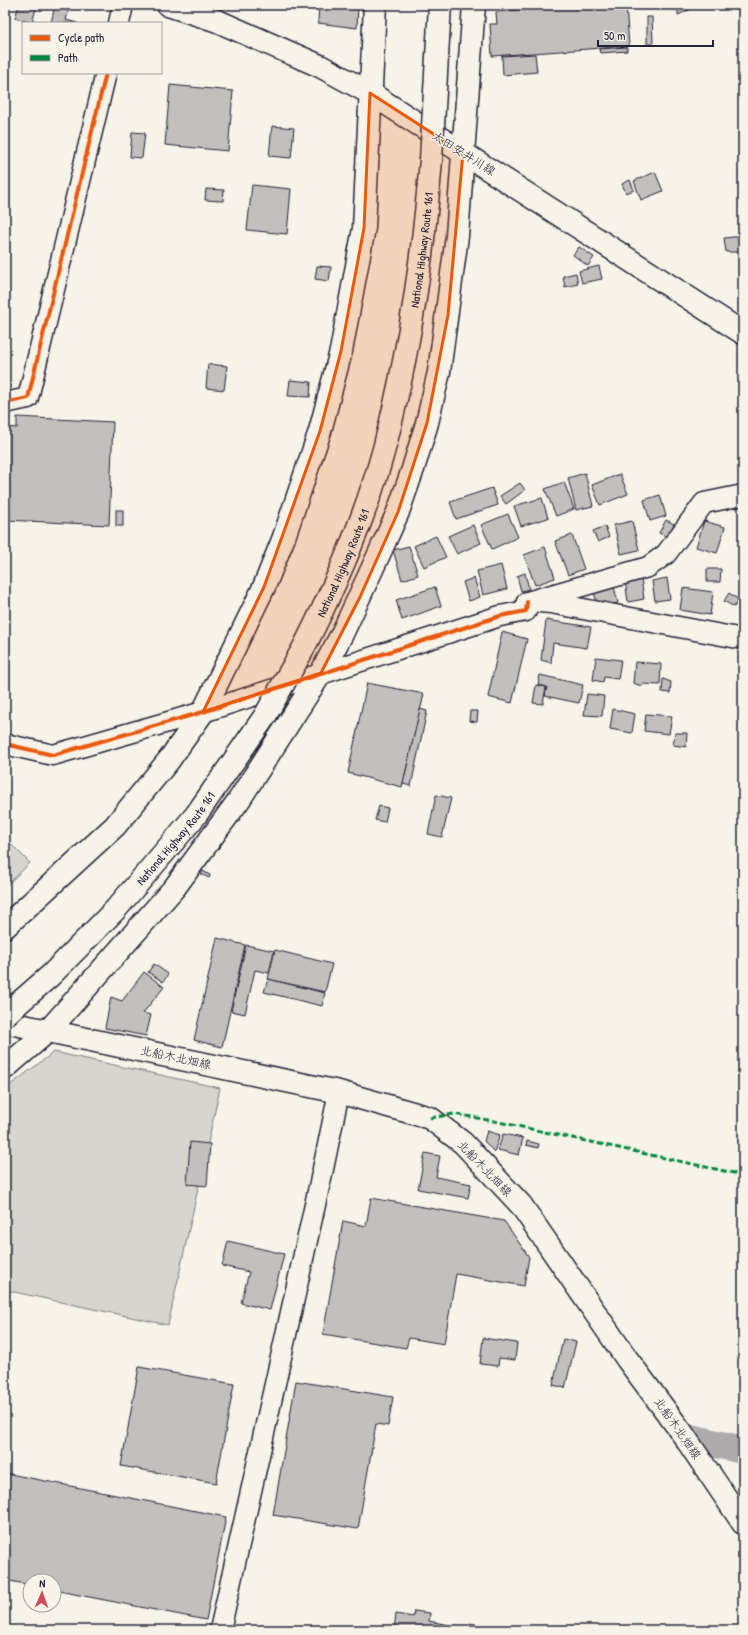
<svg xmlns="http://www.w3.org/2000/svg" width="748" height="1635" viewBox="0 0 748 1635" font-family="'Patrick Hand','Klee One',sans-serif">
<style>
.green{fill:#d8d5cf;stroke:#7d7c85}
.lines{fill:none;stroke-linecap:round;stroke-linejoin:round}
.river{stroke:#aeabad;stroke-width:28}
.building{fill:#c2bfbd;stroke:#22223b}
.minor-casing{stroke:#22223b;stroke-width:23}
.major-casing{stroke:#22223b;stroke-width:25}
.highway-casing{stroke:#22223b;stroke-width:25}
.minor{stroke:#f7f3e8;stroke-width:20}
.major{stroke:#f7f3e8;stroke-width:22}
.highway{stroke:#f7f3e8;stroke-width:22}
.highway-bridge-casing{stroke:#22223b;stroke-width:25;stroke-linecap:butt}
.highway-bridge{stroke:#f7f3e8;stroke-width:22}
.quiet{stroke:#00873e;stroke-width:3;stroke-dasharray:6 3;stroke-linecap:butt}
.cycleway-casing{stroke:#f7f3e8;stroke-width:6}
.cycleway{stroke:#e8590c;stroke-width:4}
.marked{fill:#e8590c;fill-opacity:0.2;stroke:#e8590c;stroke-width:3;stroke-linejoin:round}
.labels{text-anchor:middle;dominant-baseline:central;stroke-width:3;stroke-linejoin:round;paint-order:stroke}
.street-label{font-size:12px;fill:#22223b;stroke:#f7f3e8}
</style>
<rect width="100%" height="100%" fill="#f7f3e8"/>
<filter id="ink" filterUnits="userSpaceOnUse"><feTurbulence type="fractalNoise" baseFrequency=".025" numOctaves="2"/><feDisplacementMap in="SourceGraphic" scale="8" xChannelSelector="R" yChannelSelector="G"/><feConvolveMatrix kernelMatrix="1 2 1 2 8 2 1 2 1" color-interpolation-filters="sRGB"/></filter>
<g filter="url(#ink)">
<g class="green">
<path d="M 5,838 L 30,863 L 5,887 Z"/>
<path d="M 54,1052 L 220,1088 L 168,1325 L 5,1290 L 5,1089 Z"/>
</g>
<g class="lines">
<path class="river" d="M 686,1437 L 743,1450"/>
</g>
<g class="building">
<path d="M 19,5 L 37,5 L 32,23 L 15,18 Z"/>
<path d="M 55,5 L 70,5 L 66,20 L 77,23 L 51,23 Z"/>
<path d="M 319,5 L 358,5 L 357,28 L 318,23 Z"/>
<path d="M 582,5 L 626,5 L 629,46 L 492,56 L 490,24 L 497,24 L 496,12 Z"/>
<path d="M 678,5 L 703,5 L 695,7 L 678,15 Z"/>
<path d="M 647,17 L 652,17 L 653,44 L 647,44 Z"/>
<path d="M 627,47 L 627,51 L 600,53 L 599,49 Z"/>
<path d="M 535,54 L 537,72 L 503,75 L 502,56 Z"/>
<path d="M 170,85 L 233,91 L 228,151 L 165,145 Z"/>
<path d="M 272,126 L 294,128 L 291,158 L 269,156 Z"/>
<path d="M 132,132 L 145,133 L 142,158 L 130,157 Z"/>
<path d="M 655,172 L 663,191 L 641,200 L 634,181 Z"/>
<path d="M 630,180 L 634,190 L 626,193 L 622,184 Z"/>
<path d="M 252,185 L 291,189 L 287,234 L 247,230 Z"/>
<path d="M 206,189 L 224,190 L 223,201 L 205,200 Z"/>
<path d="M 743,236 L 743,252 L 726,252 L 724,238 Z"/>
<path d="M 579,247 L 594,257 L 588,266 L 573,255 Z"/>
<path d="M 317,266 L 331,267 L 329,281 L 315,279 Z"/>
<path d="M 599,266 L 602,279 L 582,283 L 579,271 Z"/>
<path d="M 576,273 L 578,284 L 565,287 L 563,276 Z"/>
<path d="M 208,364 L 227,366 L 224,390 L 206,388 Z"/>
<path d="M 290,380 L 311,382 L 310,397 L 288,396 Z"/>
<path d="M 17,417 L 113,422 L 109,525 L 6,520 L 5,427 L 17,428 Z"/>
<path d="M 585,473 L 593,506 L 576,510 L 568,478 Z"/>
<path d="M 620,474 L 628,494 L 600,505 L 592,485 Z"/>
<path d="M 564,482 L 574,509 L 556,516 L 545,489 Z"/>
<path d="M 520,483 L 525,490 L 506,504 L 500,496 Z"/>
<path d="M 492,488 L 498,505 L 456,519 L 450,502 Z"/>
<path d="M 660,495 L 666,516 L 650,521 L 644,500 Z"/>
<path d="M 542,498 L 548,518 L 521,526 L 514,506 Z"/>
<rect x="116" y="510" width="7" height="16"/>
<path d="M 508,514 L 518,537 L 492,549 L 481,525 Z"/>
<path d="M 666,520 L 674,524 L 668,537 L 659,533 Z"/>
<path d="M 632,521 L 639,550 L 621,554 L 614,525 Z"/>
<path d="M 704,521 L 725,527 L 717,553 L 696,547 Z"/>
<path d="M 473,525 L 481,543 L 457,554 L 448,536 Z"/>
<path d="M 605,526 L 609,537 L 598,542 L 593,531 Z"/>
<path d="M 572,535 L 584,569 L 568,575 L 555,541 Z"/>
<path d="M 436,536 L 446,557 L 424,567 L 414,546 Z"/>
<path d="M 409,546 L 418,575 L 402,580 L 393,550 Z"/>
<path d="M 545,547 L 555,578 L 535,585 L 524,555 Z"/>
<path d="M 501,565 L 507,589 L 483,595 L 477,571 Z"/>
<path d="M 707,569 L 721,569 L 720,582 L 707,582 Z"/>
<path d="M 525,573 L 529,589 L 521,591 L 517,576 Z"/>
<path d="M 474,578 L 480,597 L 469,601 L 463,582 Z"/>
<path d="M 641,578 L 644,599 L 628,602 L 625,580 Z"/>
<path d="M 667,578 L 670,599 L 655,601 L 652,581 Z"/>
<path d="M 613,583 L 618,603 L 598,607 L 593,588 Z"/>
<path d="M 435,587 L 441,606 L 402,620 L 396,600 Z"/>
<path d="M 683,588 L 713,592 L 710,615 L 680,610 Z"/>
<path d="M 729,593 L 739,600 L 734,607 L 724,601 Z"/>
<path d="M 546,620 L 591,627 L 587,648 L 553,643 L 551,663 L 541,660 Z"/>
<path d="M 502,632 L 527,639 L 512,703 L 488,697 Z"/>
<path d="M 596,657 L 621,660 L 618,679 L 604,677 L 603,682 L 593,680 Z"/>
<path d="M 635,662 L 661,664 L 660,685 L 643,684 L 642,686 L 633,683 Z"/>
<path d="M 540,675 L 583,685 L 579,703 L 545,696 L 547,687 L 538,685 Z"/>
<path d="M 663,679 L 671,682 L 670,693 L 662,692 Z"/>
<path d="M 367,683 L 424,694 L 402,787 L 348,773 Z"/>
<path d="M 536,685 L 546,687 L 543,704 L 533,703 Z"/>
<path d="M 587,694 L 604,696 L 602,716 L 584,715 Z"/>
<path d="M 420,709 L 427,711 L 411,786 L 403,784 Z"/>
<path d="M 613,709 L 635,714 L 632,733 L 610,729 Z"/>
<path d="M 470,711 L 478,711 L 477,722 L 469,721 Z"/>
<path d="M 646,714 L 672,716 L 669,734 L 644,731 Z"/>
<path d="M 675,733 L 687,733 L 686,747 L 673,745 Z"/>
<path d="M 436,795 L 451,798 L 442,837 L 428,834 Z"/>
<path d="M 379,806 L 388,808 L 385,822 L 375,820 Z"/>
<path d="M 203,871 L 210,875 L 209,878 L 201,874 Z"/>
<path d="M 217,938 L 245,945 L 222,1047 L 194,1040 Z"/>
<path d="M 246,945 L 274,951 L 269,973 L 255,970 L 245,1014 L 231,1011 Z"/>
<path d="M 275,950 L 332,964 L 325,992 L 268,979 Z"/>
<path d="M 154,964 L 168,974 L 163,982 L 148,972 Z"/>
<path d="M 144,972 L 164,987 L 143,1013 L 151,1015 L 146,1036 L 105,1028 L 111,997 L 122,1001 Z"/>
<path d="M 268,979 L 325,993 L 322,1006 L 264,992 Z"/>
<path d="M 487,1131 L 500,1135 L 494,1152 L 484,1141 Z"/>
<path d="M 503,1134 L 523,1138 L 519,1155 L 498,1150 Z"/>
<path d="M 527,1141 L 539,1144 L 538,1148 L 526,1145 Z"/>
<path d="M 190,1142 L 210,1144 L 207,1186 L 187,1184 Z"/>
<path d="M 425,1153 L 440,1156 L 436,1177 L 471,1184 L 468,1198 L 418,1189 Z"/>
<path d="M 371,1198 L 504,1221 L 529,1257 L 524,1286 L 456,1274 L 444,1344 L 409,1338 L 406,1348 L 323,1334 L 343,1221 L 366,1226 Z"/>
<path d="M 228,1241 L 284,1254 L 270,1310 L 241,1303 L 249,1272 L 222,1266 Z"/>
<path d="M 483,1338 L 517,1343 L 515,1360 L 499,1358 L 498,1366 L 480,1364 Z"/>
<path d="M 563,1339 L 576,1342 L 565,1388 L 553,1385 Z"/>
<path d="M 139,1367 L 234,1384 L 216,1483 L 121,1466 Z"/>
<path d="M 296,1381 L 393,1397 L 388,1426 L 376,1424 L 358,1529 L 273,1515 Z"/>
<path d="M 5,1473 L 226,1517 L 206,1620 L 54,1590 L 54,1581 L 30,1581 L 30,1585 L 5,1580 Z"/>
<path d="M 414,1611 L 430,1613 L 429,1621 L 469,1629 L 470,1623 L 485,1626 L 485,1630 L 394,1630 L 396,1614 L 413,1617 Z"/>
</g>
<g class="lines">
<g class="minor-casing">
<g id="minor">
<path d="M 119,23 L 123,5"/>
<path d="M 5,403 L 28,398 L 106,73"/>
<path d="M 527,602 L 648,567 L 666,554 L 704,503 L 743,495"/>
<path d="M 539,602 L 551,603 L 743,639"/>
<path d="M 5,744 L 53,755 L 203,712 L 500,616 L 526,611 L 527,602"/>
<path d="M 220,1630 L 323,1169 L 339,1092"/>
</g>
</g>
<g class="major-casing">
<g id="major">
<path d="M 168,5 L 215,20 L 320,66 L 370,93 L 743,333"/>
<path d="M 5,1022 L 339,1092 L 430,1118 L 463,1143 L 521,1205 L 627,1359 L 680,1430 L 743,1523"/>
</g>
</g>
<g class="highway-casing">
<g id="highway">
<path id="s1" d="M 302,651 C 335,587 365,519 384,449 C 409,355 423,257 431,160"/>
<path d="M 5,927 L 115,826 L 169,760 L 203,712 L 264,587 L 284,537 L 320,431 L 341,351 L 364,228 L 375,5"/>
<path d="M 5,1068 L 48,1031 L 175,887 L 239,800 L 321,673 L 342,634 L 380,552 L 398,512 L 413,469 L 427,423 L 439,372 L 457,236 L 474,5"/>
</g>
</g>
<use href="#minor" class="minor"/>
<use href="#major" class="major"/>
<use href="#highway" class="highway"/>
<g class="highway-bridge-casing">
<g id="highway-bridge">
<path d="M 431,160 L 440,5"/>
<path id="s2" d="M 5,1015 L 51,975 L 116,909 L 196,815 L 265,716 L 302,651"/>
</g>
</g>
<use href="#highway-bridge" class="highway-bridge"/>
<path class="quiet" d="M 430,1118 L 454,1114 L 494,1121 L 743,1175"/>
<g class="cycleway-casing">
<g id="cycleway">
<path d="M 5,403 L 28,398 L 106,73"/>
<path d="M 5,744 L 53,755 L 203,712 L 500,616 L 526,611 L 527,602"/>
</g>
</g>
<use href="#cycleway" class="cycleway"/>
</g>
</g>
<path class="marked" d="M 370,93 L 463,153 L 448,315 L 427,423 L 398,512 L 360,597 L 321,673 L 203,712 L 264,587 L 320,431 L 341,351 L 364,228 Z"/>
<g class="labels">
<g class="street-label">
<text transform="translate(464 153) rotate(32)">太田安井川線</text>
<text stroke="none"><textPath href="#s1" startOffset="421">National Highway Route 161</textPath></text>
<text stroke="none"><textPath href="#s1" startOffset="97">National Highway Route 161</textPath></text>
<text stroke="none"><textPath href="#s2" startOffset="246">National Highway Route 161</textPath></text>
<text transform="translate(176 1057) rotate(12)">北船木北畑線</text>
<text transform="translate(485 1168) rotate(46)">北船木北畑線</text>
<text transform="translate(678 1428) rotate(55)">北船木北畑線</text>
</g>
</g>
<rect width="748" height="1635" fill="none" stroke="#f7f3e8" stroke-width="20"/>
<rect x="10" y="10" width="728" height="1615" fill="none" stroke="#22223b" stroke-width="1.5" filter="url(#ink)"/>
<rect x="22" y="22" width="140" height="52" fill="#f7f3e8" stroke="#a29fa3"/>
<rect x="30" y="35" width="20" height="6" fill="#e8590c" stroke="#a29fa3"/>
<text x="58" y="42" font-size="12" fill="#22223b">Cycle path</text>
<rect x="30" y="55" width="20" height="6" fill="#00873e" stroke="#a29fa3"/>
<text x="58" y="62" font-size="12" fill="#22223b">Path</text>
<g transform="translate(42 1593) rotate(2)"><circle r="19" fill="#f7f3e8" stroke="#a29fa3"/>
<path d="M0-3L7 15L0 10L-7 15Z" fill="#d1495b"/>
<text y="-6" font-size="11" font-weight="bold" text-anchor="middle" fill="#22223b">N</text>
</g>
<path d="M598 40v6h115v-6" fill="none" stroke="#22223b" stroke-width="2"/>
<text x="604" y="40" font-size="12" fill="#22223b" stroke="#f7f3e8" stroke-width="3" paint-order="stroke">50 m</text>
</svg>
